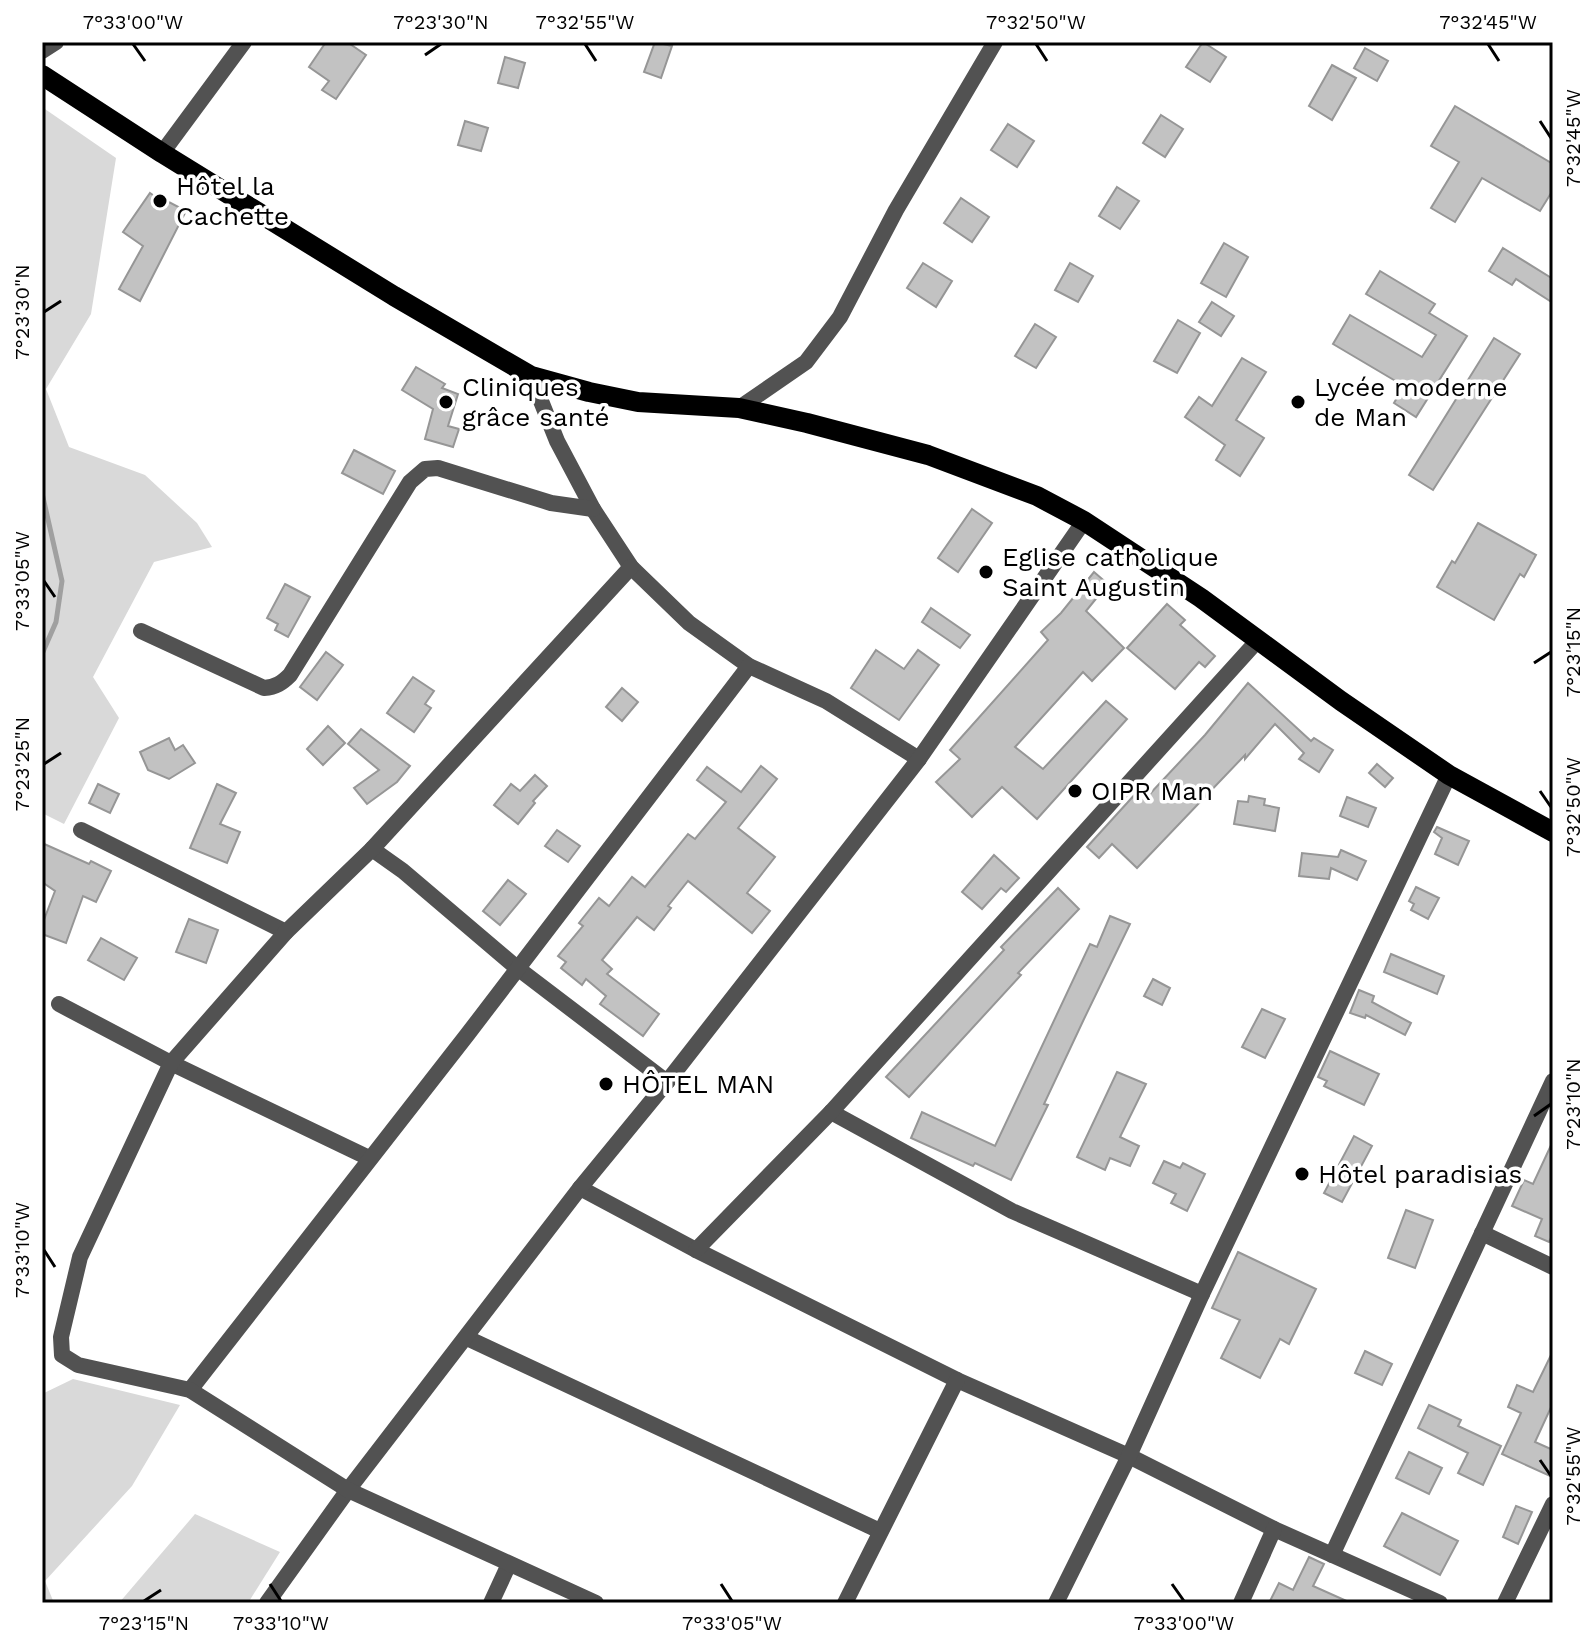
<svg xmlns="http://www.w3.org/2000/svg" width="1595" height="1645" viewBox="0 0 1595 1645" font-family="'Work Sans',sans-serif">
<style>
.green{fill:#d9d9d9}
.lines{fill:none;stroke-linecap:round;stroke-linejoin:round}
.stream{stroke:#a0a0a0;stroke-width:5}
.building{fill:#c2c2c2;stroke:#969696;stroke-width:2}
.minor{stroke:#525252;stroke-width:16}
.major{stroke:#000;stroke-width:20}
.ticks{fill:none;stroke:#000;stroke-width:3}
.poi-dot{fill:#000;stroke:#fff;stroke-width:3}
.labels{text-anchor:middle;dominant-baseline:central;stroke-width:7;stroke-linejoin:round;paint-order:stroke}
.poi-label{font-size:26px;fill:#000;stroke:#fff;text-anchor:start}
.neatline{fill:none;stroke:#000;stroke-width:3}
.ticks-label{font-size:20px;text-anchor:middle;fill:#000}
</style>
<rect width="100%" height="100%" fill="#fff"/>
<g class="green">
<path d="M 42,107 L 116,158 L 91,314 L 46,389 L 69,447 L 145,475 L 197,523 L 212,547 L 154,562 L 93,677 L 119,718 L 64,824 L 42,813 Z"/>
<path d="M 73,1379 L 180,1405 L 132,1486 L 45,1581 L 54,1603 L 42,1603 L 42,1394 Z"/>
<path d="M 195,1514 L 280,1552 L 248,1603 L 119,1603 Z"/>
</g>
<g class="lines">
<path class="stream" d="M 42,493 L 62,581 L 56,622 L 42,654"/>
</g>
<g class="building">
<path d="M 326,42 L 347,42 L 366,55 L 336,99 L 322,90 L 329,81 L 309,67 Z"/>
<path d="M 655,42 L 672,46 L 661,78 L 644,72 Z"/>
<path d="M 1203,42 L 1226,57 L 1210,82 L 1186,67 Z"/>
<path d="M 1365,48 L 1388,61 L 1377,81 L 1354,68 Z"/>
<path d="M 505,57 L 525,63 L 518,88 L 498,83 Z"/>
<path d="M 1332,65 L 1356,78 L 1332,120 L 1309,106 Z"/>
<path d="M 1455,106 L 1553,164 L 1553,190 L 1540,211 L 1482,178 L 1455,222 L 1431,208 L 1459,162 L 1431,146 Z"/>
<path d="M 1161,115 L 1183,129 L 1165,157 L 1143,143 Z"/>
<path d="M 465,121 L 488,128 L 481,151 L 458,145 Z"/>
<path d="M 1008,124 L 1034,141 L 1017,167 L 991,150 Z"/>
<path d="M 1117,187 L 1139,201 L 1120,229 L 1099,216 Z"/>
<path d="M 150,193 L 167,205 L 169,202 L 186,211 L 140,301 L 119,289 L 143,246 L 123,232 Z"/>
<path d="M 961,198 L 989,217 L 972,242 L 944,223 Z"/>
<path d="M 1224,243 L 1248,257 L 1226,297 L 1201,283 Z"/>
<path d="M 1503,248 L 1553,279 L 1553,303 L 1516,279 L 1512,285 L 1489,271 Z"/>
<path d="M 923,263 L 952,281 L 936,307 L 907,288 Z"/>
<path d="M 1070,263 L 1093,276 L 1078,302 L 1055,290 Z"/>
<path d="M 1380,271 L 1435,304 L 1429,313 L 1467,336 L 1416,417 L 1394,403 L 1404,386 L 1333,344 L 1350,315 L 1422,357 L 1436,335 L 1366,294 Z"/>
<path d="M 1212,302 L 1234,316 L 1221,336 L 1199,322 Z"/>
<path d="M 1178,320 L 1200,333 L 1177,373 L 1154,361 Z"/>
<path d="M 1035,324 L 1056,337 L 1036,368 L 1015,356 Z"/>
<path d="M 1494,338 L 1520,354 L 1433,490 L 1409,475 Z"/>
<path d="M 1242,358 L 1266,372 L 1236,420 L 1264,438 L 1240,476 L 1216,460 L 1225,445 L 1185,417 L 1199,397 L 1212,406 Z"/>
<path d="M 416,367 L 445,384 L 442,388 L 458,394 L 448,426 L 459,429 L 453,447 L 425,439 L 433,409 L 402,390 Z"/>
<path d="M 354,450 L 395,471 L 383,494 L 342,473 Z"/>
<path d="M 972,509 L 992,523 L 958,572 L 938,558 Z"/>
<path d="M 1478,523 L 1536,555 L 1524,577 L 1520,574 L 1494,620 L 1437,587 L 1452,561 L 1455,563 Z"/>
<path d="M 1094,572 L 1108,584 L 1086,611 L 1124,648 L 1092,681 L 1083,672 L 1015,747 L 1043,769 L 1106,701 L 1127,719 L 1037,819 L 1002,787 L 972,817 L 936,782 L 960,759 L 950,750 L 1048,640 L 1041,632 L 1061,613 Z"/>
<path d="M 285,584 L 310,597 L 288,637 L 275,630 L 278,624 L 267,618 Z"/>
<path d="M 1167,604 L 1185,620 L 1180,625 L 1215,656 L 1205,667 L 1199,662 L 1175,689 L 1127,648 Z"/>
<path d="M 931,608 L 970,635 L 960,648 L 922,622 Z"/>
<path d="M 876,650 L 904,669 L 918,650 L 939,665 L 899,720 L 851,688 Z"/>
<path d="M 326,652 L 343,665 L 317,700 L 300,687 Z"/>
<path d="M 413,677 L 434,691 L 425,704 L 431,708 L 414,732 L 387,713 Z"/>
<path d="M 1248,683 L 1311,741 L 1314,738 L 1333,750 L 1319,772 L 1299,759 L 1304,753 L 1275,724 L 1245,759 L 1245,755 L 1137,868 L 1112,844 L 1099,858 L 1087,847 L 1138,791 L 1146,798 L 1205,735 Z"/>
<path d="M 622,688 L 638,702 L 622,721 L 606,707 Z"/>
<path d="M 328,726 L 345,743 L 323,765 L 307,749 Z"/>
<path d="M 361,729 L 410,766 L 397,782 L 367,804 L 354,788 L 379,770 L 348,744 Z"/>
<path d="M 169,738 L 175,750 L 183,745 L 195,763 L 169,779 L 148,770 L 140,752 Z"/>
<path d="M 1377,764 L 1393,778 L 1385,787 L 1369,773 Z"/>
<path d="M 761,766 L 777,779 L 738,828 L 775,857 L 747,893 L 770,911 L 752,933 L 688,881 L 668,906 L 671,908 L 654,930 L 637,917 L 602,960 L 612,969 L 607,974 L 659,1014 L 643,1036 L 600,1004 L 606,996 L 586,979 L 582,985 L 561,968 L 566,962 L 558,956 L 583,926 L 579,923 L 599,898 L 609,906 L 632,877 L 645,887 L 688,834 L 695,839 L 726,802 L 697,780 L 707,767 L 741,792 Z"/>
<path d="M 535,775 L 547,786 L 533,801 L 535,803 L 518,824 L 494,805 L 511,784 L 520,791 Z"/>
<path d="M 98,784 L 119,794 L 110,813 L 89,803 Z"/>
<path d="M 217,784 L 236,793 L 220,824 L 240,832 L 227,863 L 190,848 Z"/>
<path d="M 1249,796 L 1265,799 L 1264,805 L 1279,808 L 1275,831 L 1234,824 L 1238,801 L 1248,802 Z"/>
<path d="M 1347,797 L 1376,808 L 1368,827 L 1340,816 Z"/>
<path d="M 1437,827 L 1469,841 L 1458,865 L 1435,854 L 1442,838 L 1434,832 Z"/>
<path d="M 557,830 L 580,846 L 568,862 L 545,846 Z"/>
<path d="M 42,843 L 89,864 L 91,861 L 111,871 L 96,902 L 83,896 L 66,943 L 42,934 L 42,925 L 55,891 L 42,882 Z"/>
<path d="M 1341,850 L 1366,861 L 1357,880 L 1331,868 L 1329,879 L 1299,876 L 1302,853 L 1338,857 Z"/>
<path d="M 994,855 L 1019,878 L 1006,892 L 1001,888 L 982,909 L 962,892 Z"/>
<path d="M 508,880 L 526,894 L 500,925 L 483,911 Z"/>
<path d="M 1416,887 L 1439,898 L 1428,919 L 1411,910 L 1414,904 L 1409,901 Z"/>
<path d="M 1058,888 L 1079,909 L 1018,973 L 1021,975 L 909,1097 L 886,1077 L 1004,950 L 1001,947 Z"/>
<path d="M 1110,916 L 1130,924 L 1084,1019 L 1044,1104 L 1048,1105 L 1011,1180 L 975,1163 L 973,1166 L 911,1138 L 922,1112 L 995,1146 L 1090,944 L 1097,947 Z"/>
<path d="M 189,919 L 218,930 L 206,963 L 176,952 Z"/>
<path d="M 101,938 L 137,958 L 124,980 L 88,960 Z"/>
<path d="M 1391,954 L 1444,976 L 1437,994 L 1384,972 Z"/>
<path d="M 1153,979 L 1170,988 L 1162,1005 L 1144,996 Z"/>
<path d="M 1359,990 L 1374,996 L 1372,1002 L 1411,1023 L 1405,1035 L 1366,1015 L 1365,1018 L 1350,1013 Z"/>
<path d="M 1262,1009 L 1285,1019 L 1265,1058 L 1242,1047 Z"/>
<path d="M 1330,1051 L 1379,1074 L 1364,1105 L 1324,1086 L 1327,1081 L 1318,1077 Z"/>
<path d="M 1117,1072 L 1146,1084 L 1120,1137 L 1139,1146 L 1130,1166 L 1110,1158 L 1105,1170 L 1077,1157 Z"/>
<path d="M 1354,1136 L 1372,1146 L 1342,1202 L 1324,1193 Z"/>
<path d="M 1553,1141 L 1553,1234 L 1549,1242 L 1535,1236 L 1542,1219 L 1512,1206 L 1524,1180 L 1533,1184 Z"/>
<path d="M 1164,1161 L 1180,1168 L 1183,1163 L 1205,1174 L 1187,1211 L 1171,1203 L 1176,1194 L 1153,1183 Z"/>
<path d="M 1406,1210 L 1433,1220 L 1415,1268 L 1388,1258 Z"/>
<path d="M 1238,1252 L 1316,1289 L 1289,1344 L 1280,1339 L 1260,1378 L 1221,1358 L 1240,1320 L 1212,1308 Z"/>
<path d="M 1365,1351 L 1392,1364 L 1382,1385 L 1355,1373 Z"/>
<path d="M 1553,1351 L 1553,1403 L 1535,1442 L 1553,1450 L 1553,1468 L 1550,1476 L 1502,1454 L 1521,1413 L 1508,1407 L 1517,1385 L 1533,1392 Z"/>
<path d="M 1429,1405 L 1461,1420 L 1458,1426 L 1501,1446 L 1483,1485 L 1458,1473 L 1468,1453 L 1418,1428 Z"/>
<path d="M 1409,1452 L 1442,1468 L 1429,1494 L 1396,1478 Z"/>
<path d="M 1516,1506 L 1532,1512 L 1518,1544 L 1503,1537 Z"/>
<path d="M 1402,1513 L 1458,1541 L 1440,1575 L 1384,1546 Z"/>
<path d="M 1309,1557 L 1324,1564 L 1313,1586 L 1351,1603 L 1269,1603 L 1279,1583 L 1293,1590 Z"/>
</g>
<g class="lines">
<g class="minor">
<path d="M 42,51 L 56,42"/>
<path d="M 162,153 L 244,42"/>
<path d="M 531,376 L 557,441 L 593,509 L 631,567 L 689,623 L 749,666 L 826,701 L 919,759"/>
<path d="M 739,408 L 806,362 L 840,317 L 896,210 L 995,42"/>
<path d="M 141,631 L 264,688 C 276,687 282,683 290,675 L 410,482 L 425,469 L 438,468 L 551,503 L 593,509"/>
<path d="M 81,830 L 286,932"/>
<path d="M 372,849 L 403,871 L 516,967 L 667,1082"/>
<path d="M 59,1004 L 171,1063 L 369,1158"/>
<path d="M 831,1112 L 1012,1211 L 1202,1294"/>
<path d="M 580,1188 L 696,1250 L 957,1380 L 1129,1456 L 1274,1529 L 1440,1603"/>
<path d="M 1482,1233 L 1553,1267"/>
<path d="M 696,1250 L 831,1112 L 1259,639"/>
<path d="M 467,1338 L 880,1531"/>
<path d="M 190,1390 L 467,1035 L 749,666"/>
<path d="M 1332,1555 L 1553,1081"/>
<path d="M 267,1603 L 348,1490 L 580,1188 L 667,1082 L 919,759 L 1084,521"/>
<path d="M 491,1603 L 509,1564"/>
<path d="M 596,1603 L 348,1490 L 190,1390 L 78,1365 L 62,1355 L 61,1337 L 80,1257 L 171,1063 L 286,932 L 372,849 L 631,567"/>
<path d="M 845,1603 L 957,1380"/>
<path d="M 1056,1603 L 1129,1456 L 1202,1294 L 1449,775"/>
<path d="M 1241,1603 L 1274,1529"/>
<path d="M 1505,1603 L 1553,1504"/>
</g>
<path class="major" d="M 42,75 L 162,153 L 394,296 L 531,376 L 589,392 L 638,402 L 739,408 L 807,423 L 928,455 L 1037,496 L 1084,521 L 1201,598 L 1341,701 L 1449,775 L 1553,832"/>
</g>
<path class="ticks" d="M 133,44 L 145,61M 585,44 L 596,61M 1036,44 L 1047,61M 1488,44 L 1499,61M 425,55 L 441,44M 1540,121 L 1551,138M 44,312 L 61,301M 44,581 L 55,597M 1534,663 L 1551,652M 44,764 L 61,753M 1540,791 L 1551,807M 1534,1116 L 1551,1104M 44,1250 L 55,1267M 1540,1460 L 1551,1476M 270,1584 L 281,1601M 721,1584 L 732,1601M 1172,1584 L 1184,1601M 144,1601 L 161,1590"/>
<g class="poi-dot">
<circle cx="160" cy="201" r="8"/>
<circle cx="446" cy="402" r="8"/>
<circle cx="1298" cy="402" r="8"/>
<circle cx="986" cy="572" r="8"/>
<circle cx="1075" cy="791" r="8"/>
<circle cx="606" cy="1084" r="8"/>
<circle cx="1302" cy="1174" r="8"/>
</g>
<g class="labels">
<g class="poi-label">
<text x="176" y="186">Hôtel la<tspan x="176" dy="30">Cachette</tspan></text>
<text x="462" y="387">Cliniques<tspan x="462" dy="30">grâce santé</tspan></text>
<text x="1314" y="387">Lycée moderne<tspan x="1314" dy="30">de Man</tspan></text>
<text x="1002" y="557">Eglise catholique<tspan x="1002" dy="30">Saint Augustin</tspan></text>
<text x="1091" y="791">OIPR Man</text>
<text x="622" y="1084">HÔTEL MAN</text>
<text x="1318" y="1174">Hôtel paradisias</text>
</g>
</g>
<rect width="1595" height="1645" fill="none" stroke="#ffffff" stroke-width="88"/>
<rect x="44" y="44" width="1507" height="1557" class="neatline"/>
<g class="ticks-label">
<text x="133" y="29">7°33'00"W</text>
<text x="441" y="29">7°23'30"N</text>
<text x="585" y="29">7°32'55"W</text>
<text x="1036" y="29">7°32'50"W</text>
<text x="1488" y="29">7°32'45"W</text>
<text transform="translate(1573 138) rotate(-90)" y="7">7°32'45"W</text>
<text transform="translate(22 312) rotate(-90)" y="7">7°23'30"N</text>
<text transform="translate(22 581) rotate(-90)" y="7">7°33'05"W</text>
<text transform="translate(1573 652) rotate(-90)" y="7">7°23'15"N</text>
<text transform="translate(22 764) rotate(-90)" y="7">7°23'25"N</text>
<text transform="translate(1573 807) rotate(-90)" y="7">7°32'50"W</text>
<text transform="translate(1573 1104) rotate(-90)" y="7">7°23'10"N</text>
<text transform="translate(22 1250) rotate(-90)" y="7">7°33'10"W</text>
<text transform="translate(1573 1476) rotate(-90)" y="7">7°32'55"W</text>
<text x="144" y="1630">7°23'15"N</text>
<text x="281" y="1630">7°33'10"W</text>
<text x="732" y="1630">7°33'05"W</text>
<text x="1184" y="1630">7°33'00"W</text>
</g>
</svg>
